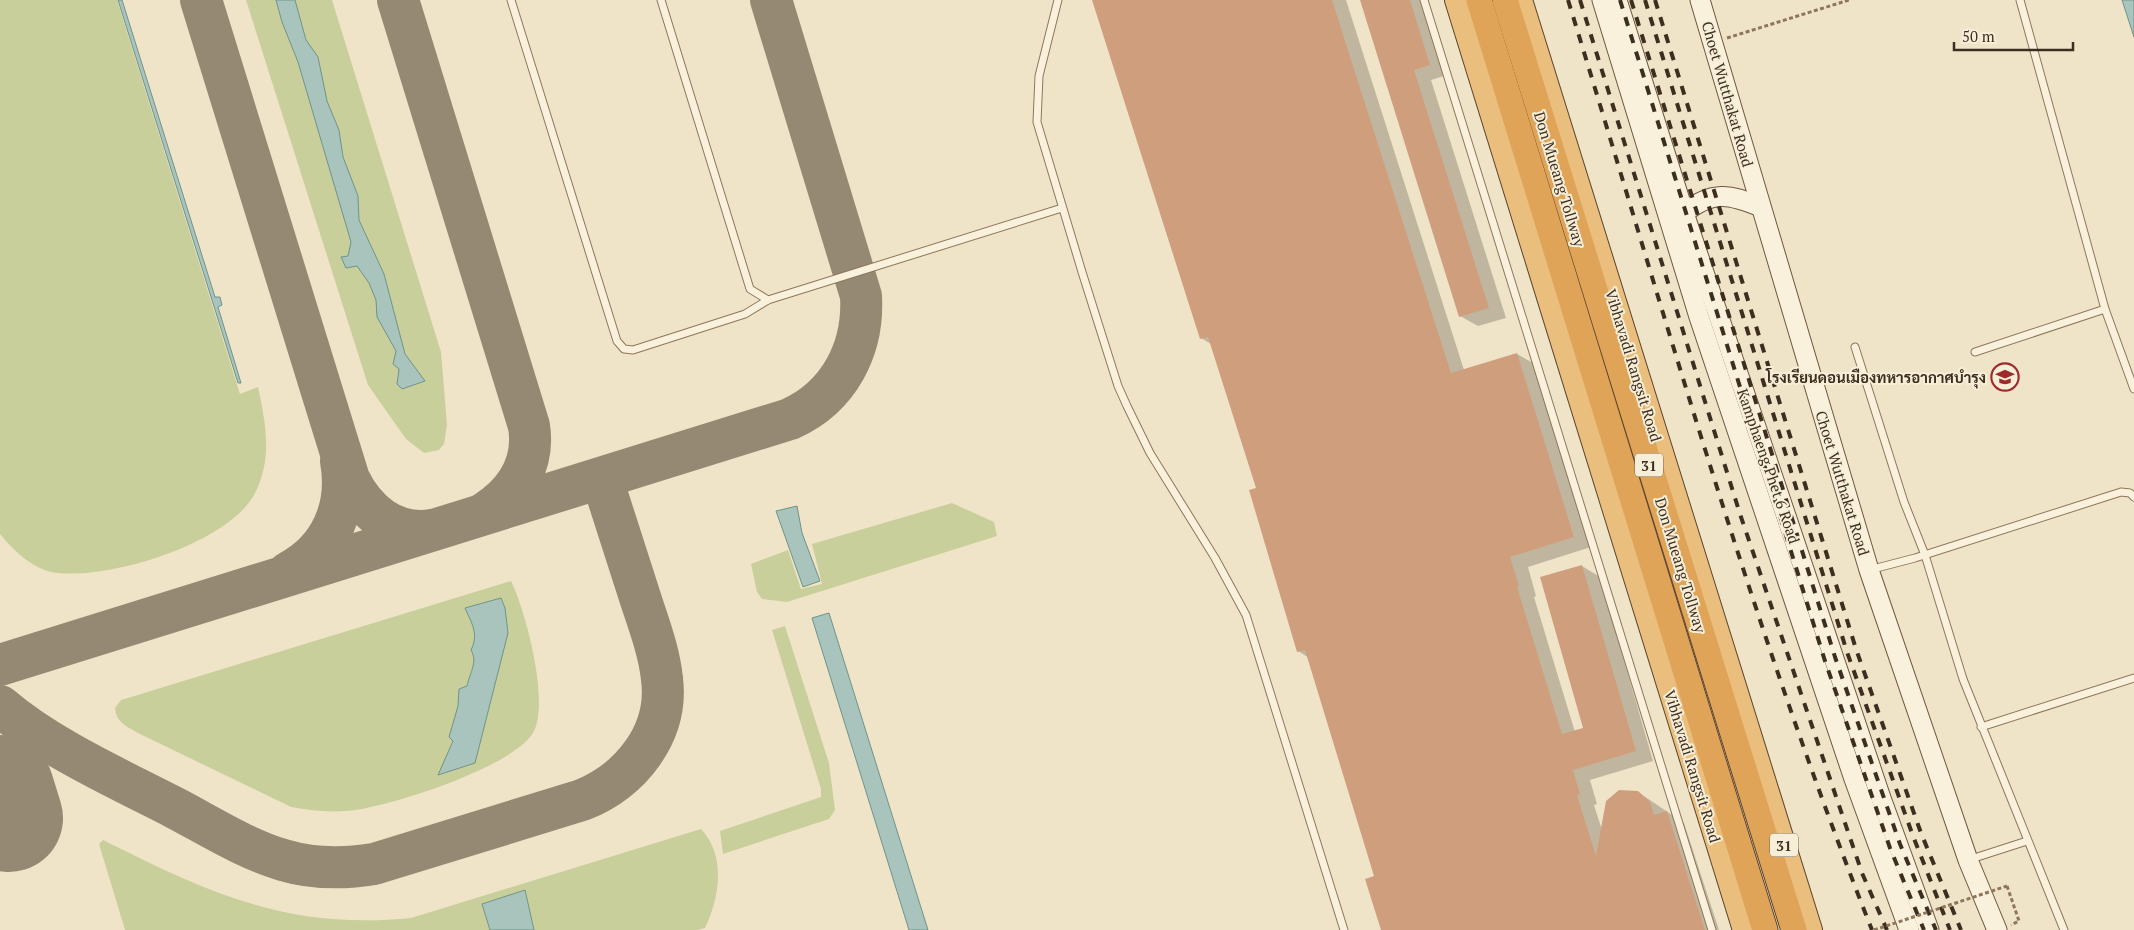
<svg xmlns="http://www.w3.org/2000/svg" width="2134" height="930" viewBox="0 0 2134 930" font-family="'PT Serif',Sarabun,serif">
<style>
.green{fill:#c9cf9b}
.water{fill:#a9c4bc;stroke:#6f938a}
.shadow{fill:#0003}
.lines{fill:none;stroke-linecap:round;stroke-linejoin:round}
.taxiway{stroke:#968974;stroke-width:42}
.runway{stroke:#968974;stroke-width:108}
.building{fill:#cf9f7d}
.service-casing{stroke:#8d765c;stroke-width:9}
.secondary-casing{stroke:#6f573f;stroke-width:21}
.trunk-casing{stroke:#5b4430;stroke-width:24}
.motorway-casing{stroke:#5b4430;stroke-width:27}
.path{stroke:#8d765c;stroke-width:3;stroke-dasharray:4 2.5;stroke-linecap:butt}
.service{stroke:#faf1dc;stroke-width:7}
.secondary{stroke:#faf1dc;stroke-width:19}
.trunk{stroke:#eabe7c;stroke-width:22}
.motorway{stroke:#e0a458;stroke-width:25}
.rail{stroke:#3d2e20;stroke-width:4;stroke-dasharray:9 9;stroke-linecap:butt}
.path-bridge{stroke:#8d765c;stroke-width:3;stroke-dasharray:4 2.5;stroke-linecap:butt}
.labels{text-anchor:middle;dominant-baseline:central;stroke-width:4;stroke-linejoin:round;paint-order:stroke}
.shield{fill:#f7eed8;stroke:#756857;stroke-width:1}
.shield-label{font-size:14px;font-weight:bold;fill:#3d2e20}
.street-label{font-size:15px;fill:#3d2e20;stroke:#f7eed8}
.poi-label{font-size:15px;font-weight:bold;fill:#3d2e20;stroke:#f7eed8;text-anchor:end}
</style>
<rect width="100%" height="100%" fill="#f0e4c8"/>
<g class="green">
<path d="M 0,0 L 117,0 L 240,394 L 258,387 C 266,425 273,459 254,495 C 227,544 105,582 51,572 C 31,567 13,550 0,534 Z"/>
<path d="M 246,0 L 332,0 L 441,352 L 447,425 L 444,444 L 439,450 L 424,453 L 406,439 L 368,385 Z"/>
<path d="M 952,503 L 994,522 L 997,536 L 787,602 L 762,599 L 757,592 L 751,564 L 788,550 L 801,589 L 822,584 L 812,544 Z"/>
<path d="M 511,581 C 526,612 548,696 535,729 C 521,765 393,805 355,810 C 333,813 312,811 291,807 L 140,734 C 128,727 116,723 115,708 L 121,700 L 131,697 Z"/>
<path d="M 785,626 L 829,763 L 835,810 L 829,819 L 723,854 L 720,831 L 821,797 L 821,789 L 772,630 Z"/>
<path d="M 701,829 C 726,855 720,897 705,928 L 697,930 L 534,930 L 525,890 L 482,904 L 490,930 L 125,930 L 99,844 L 103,840 C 209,893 287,930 411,918 Z"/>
</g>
<g class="water">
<path d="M 118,0 L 122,0 L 215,297 L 220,297 L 222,305 L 218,307 L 241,383 L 238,383 Z"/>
<path d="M 276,0 L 295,0 L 306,40 L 318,57 L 327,101 L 339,130 L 343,157 L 358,196 L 359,220 L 384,274 L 405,354 L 425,381 L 402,389 L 397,384 L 399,369 L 393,364 L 396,351 L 377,317 L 376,300 L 369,283 L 357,266 L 346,268 L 341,257 L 348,256 L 351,242 L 298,62 L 282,22 Z"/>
<path d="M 2122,0 L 2134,0 L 2134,37 Z"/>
<path d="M 797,506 L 802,533 L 820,581 L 803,587 L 776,511 Z"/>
<path d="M 501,598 L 505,608 L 508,633 L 475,763 L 438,775 L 453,741 L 449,737 L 458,706 L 459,689 L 467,686 C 470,672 478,662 471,650 C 479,634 472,624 465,608 Z"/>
<path d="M 829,613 L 928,930 L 909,930 L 812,618 Z"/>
<path d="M 525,890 L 534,930 L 490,930 L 482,904 Z"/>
</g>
<g class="shadow">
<path d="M 1101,0 L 1346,0 L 1464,370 L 1517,354 L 1535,364 L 1591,547 L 1528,567 L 1536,596 L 1534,597 L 1575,732 L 1585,729 L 1582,566 L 1600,577 L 1653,761 L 1590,780 L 1597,804 L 1594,805 L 1602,830 L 1638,792 L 1684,823 L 1719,930 L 1382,930 L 1376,877 L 1309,658 L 1298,651 L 1257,489 L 1211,344 L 1201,338 Z"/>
<path d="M 1361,0 L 1424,0 L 1447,75 L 1431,80 L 1506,318 L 1478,326 L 1460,316 Z"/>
</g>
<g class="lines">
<g class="taxiway">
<path d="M 201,0 L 349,479 C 365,512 394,536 432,530"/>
<path d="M 398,0 L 529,426 C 535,464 516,493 485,513"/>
<path d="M 289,572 C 331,550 349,507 341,461"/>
<path d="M 0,665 L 790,419 C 839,397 864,349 861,296 L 771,0"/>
<path d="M 0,706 C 49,748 119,779 177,809 C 211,827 246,849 283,860 C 313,869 344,869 374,864 L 582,800 C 630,781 669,734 662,679 C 659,649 647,620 638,591 C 626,554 614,516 602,479"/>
</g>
<path class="runway" d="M 0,789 L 9,818"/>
</g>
<g class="building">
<path d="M 1092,0 L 1332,0 L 1451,373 L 1517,353 L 1574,537 L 1510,557 L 1519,586 L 1517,587 L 1562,734 L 1583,728 L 1540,577 L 1582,565 L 1636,751 L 1573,770 L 1580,794 L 1577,795 L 1596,856 L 1606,801 L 1619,790 L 1638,791 L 1650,802 L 1654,815 L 1667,811 L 1705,930 L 1381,930 L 1365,879 L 1374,876 L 1305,650 L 1297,652 L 1249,490 L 1256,488 L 1208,337 L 1200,339 Z"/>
<path d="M 1360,0 L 1410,0 L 1430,65 L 1414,70 L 1489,308 L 1459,317 Z"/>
</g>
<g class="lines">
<g class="service-casing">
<g id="service">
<path d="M 511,0 L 617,341 L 624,349 L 633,350 L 745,314 L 768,300 L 1062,208"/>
<path d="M 661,0 L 750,289 L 768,300"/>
<path d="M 1058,0 L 1039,76 L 1037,122 L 1082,272 L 1118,386 L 1127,406 L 1150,453 L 1215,558 L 1246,615 L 1344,930"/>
<path d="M 1424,0 L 1712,930"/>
<path d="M 2020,0 L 2105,309 L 2134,389"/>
<path d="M 1855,347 L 1904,502 L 1925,555 L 1963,679 L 2064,930"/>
<path d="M 1975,352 L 2105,309"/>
<path d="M 1869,570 L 1915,558 L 2121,492 L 2130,493 L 2134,497"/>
<path d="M 1981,727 L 2134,678"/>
<path d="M 1968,860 L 2027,841"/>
</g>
</g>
<g class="secondary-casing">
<g id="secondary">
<path d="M 1602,0 L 1699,317 L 1854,779 L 1909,930"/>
<path d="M 1617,0 L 1684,213 L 1881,798 L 1929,930"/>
<path d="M 1700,0 L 1869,570 L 1968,860 L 1997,930"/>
<path d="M 1684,213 C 1713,190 1729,194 1761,207"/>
</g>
</g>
<g class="trunk-casing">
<g id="trunk">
<path d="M 1456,0 L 1744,930"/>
<path d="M 1521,0 L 1811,930"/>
</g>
</g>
<g class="motorway-casing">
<g id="motorway">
<path d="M 1479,0 L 1765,930"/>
<path d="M 1505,0 L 1794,930"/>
</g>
</g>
<g class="path">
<path d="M 1727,38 L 1849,0"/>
<path d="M 2007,886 L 2019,921 L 2011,925"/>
</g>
<use href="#service" class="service"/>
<use href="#secondary" class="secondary"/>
<use href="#trunk" class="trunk"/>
<use href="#motorway" class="motorway"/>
<g class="rail">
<path d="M 1568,0 C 1664,312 1752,627 1872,930"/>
<path d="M 1580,0 L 1740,514 L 1862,873 L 1887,930"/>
<path d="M 1620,0 L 1825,661 L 1890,848 L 1924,930"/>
<path d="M 1631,0 L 1835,657 L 1900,844 L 1936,930"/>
<path d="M 1645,0 L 1847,652 L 1913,836 L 1950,930"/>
<path d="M 1655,0 L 1856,649 L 1921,833 L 1961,930"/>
</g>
<path class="path-bridge" d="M 1874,930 L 2007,886"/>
</g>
<defs>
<g id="school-ring" transform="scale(1.4375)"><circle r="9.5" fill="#f7eed8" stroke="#9e2a2b" stroke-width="1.5"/><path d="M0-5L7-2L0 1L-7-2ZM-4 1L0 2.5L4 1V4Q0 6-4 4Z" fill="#9e2a2b"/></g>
</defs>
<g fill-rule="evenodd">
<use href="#school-ring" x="2005" y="377"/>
</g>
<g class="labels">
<g class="shield">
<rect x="1635" y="453.5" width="28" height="23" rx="4"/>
<rect x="1770" y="833.5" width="28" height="23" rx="4"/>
</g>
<g class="shield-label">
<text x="1649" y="465">31</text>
<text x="1784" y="845">31</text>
</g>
<g class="street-label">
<text transform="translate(1728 94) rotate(74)">Choet Wutthakat Road</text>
<text transform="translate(1560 179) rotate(73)">Don Mueang Tollway</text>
<text transform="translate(1634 365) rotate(73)">Vibhavadi Rangsit Road</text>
<text transform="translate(1769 466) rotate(71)">Kamphaeng Phet 6 Road</text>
<text transform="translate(1843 483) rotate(73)">Choet Wutthakat Road</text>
<text transform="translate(1681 565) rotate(73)">Don Mueang Tollway</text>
<text transform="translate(1693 766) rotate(73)">Vibhavadi Rangsit Road</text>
</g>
<g class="poi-label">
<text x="1986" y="377">โรงเรียนดอนเมืองทหารอากาศบำรุง</text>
</g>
</g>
<path d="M1954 42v8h119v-8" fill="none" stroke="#3d2e20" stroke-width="2.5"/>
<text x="1962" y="42" font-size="15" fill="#3d2e20" stroke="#f7eed8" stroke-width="4" paint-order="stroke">50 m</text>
</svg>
